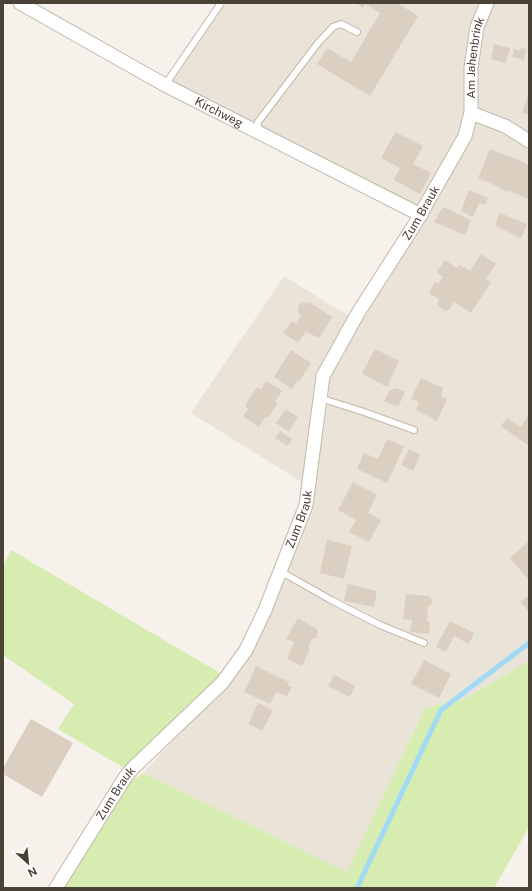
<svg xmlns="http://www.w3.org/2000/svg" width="532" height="891" viewBox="0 0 532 891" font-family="'Public Sans',sans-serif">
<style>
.residential{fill:#eae3d7}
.green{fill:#d6ecb0}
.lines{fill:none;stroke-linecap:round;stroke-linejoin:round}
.stream{stroke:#a2daf6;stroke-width:5}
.building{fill:#dbcfc1}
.service-casing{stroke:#c2b8ab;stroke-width:8}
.minor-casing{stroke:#c2b8ab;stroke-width:15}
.service{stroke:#fff;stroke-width:6}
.minor{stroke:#fff;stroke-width:13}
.labels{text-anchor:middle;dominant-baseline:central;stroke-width:3;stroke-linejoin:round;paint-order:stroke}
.street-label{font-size:12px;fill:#4a4137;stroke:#fff}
</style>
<rect width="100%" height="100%" fill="#f6f1ea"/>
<path class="residential" d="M 220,3 L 529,3 L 529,661 L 464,699 L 425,708 L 347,872 L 143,773 L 224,685 L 249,651 L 310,487 L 191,413 L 284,276 L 350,317 L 427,215 L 167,84 Z"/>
<g class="green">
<path d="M 11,550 L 225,676 L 219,682 L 124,768 L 58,729 L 74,704 L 3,655 L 3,566 Z"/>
<path d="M 529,661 L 529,827 L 494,888 L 61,888 L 130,782 L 143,773 L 347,872 L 425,708 L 464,699 Z"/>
</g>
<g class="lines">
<path class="stream" d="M 357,888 L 441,710 L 529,643"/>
</g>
<g class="building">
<path d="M 356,3 L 397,3 L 418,16 L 370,96 L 317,64 L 327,48 L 351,62 L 380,13 L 365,4 L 363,8 Z"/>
<path d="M 494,44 L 510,48 L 506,63 L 491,59 Z"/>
<path d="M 521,48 L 526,49 L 524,60 L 512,57 L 514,49 L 520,51 Z"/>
<path d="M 529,93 L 529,115 L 522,112 Z"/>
<path d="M 395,132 L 423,146 L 413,164 L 431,173 L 420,194 L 394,180 L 400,168 L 381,158 Z"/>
<path d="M 490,149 L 526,163 L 529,166 L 529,199 L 507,190 L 507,192 L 499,188 L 499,187 L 478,178 Z"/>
<path d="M 469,190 L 488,198 L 485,205 L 479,203 L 473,217 L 461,211 Z"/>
<path d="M 443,207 L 471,220 L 465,235 L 434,222 Z"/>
<path d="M 500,213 L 527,224 L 521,238 L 495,226 Z"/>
<path d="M 481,254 L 496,264 L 486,279 L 491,282 L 471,313 L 454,302 L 449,310 L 445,311 L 438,306 L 437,303 L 439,299 L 429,293 L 435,282 L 438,284 L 443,277 L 437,272 L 445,260 L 457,268 L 460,265 L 470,271 Z"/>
<path d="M 304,302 L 308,304 L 309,302 L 332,317 L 321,336 L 320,336 L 318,338 L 306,331 L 298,343 L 283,333 L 292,321 L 296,323 L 301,315 L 298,312 L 298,307 L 300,304 Z"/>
<path d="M 375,349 L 399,361 L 387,387 L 362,374 Z"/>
<path d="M 291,350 L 311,363 L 299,382 L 297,380 L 292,389 L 274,377 Z"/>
<path d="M 421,378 L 443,388 L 441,396 L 447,399 L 437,421 L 416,410 L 419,402 L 411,399 Z"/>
<path d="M 266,381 L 282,391 L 275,402 L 277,404 L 268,418 L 266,416 L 259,427 L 243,416 L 248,409 L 245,406 L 257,387 L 261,389 Z"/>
<path d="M 396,388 L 405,392 L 398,407 L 384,401 L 389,391 Z"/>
<path d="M 286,409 L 298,417 L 289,432 L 276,423 Z"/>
<path d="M 529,414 L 529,446 L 501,426 L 507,418 L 521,427 Z"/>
<path d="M 280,431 L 292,439 L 288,446 L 275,438 Z"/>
<path d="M 387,439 L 404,447 L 387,483 L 357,469 L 364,453 L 378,459 Z"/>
<path d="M 409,449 L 420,455 L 413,471 L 401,465 Z"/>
<path d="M 353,482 L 377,495 L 368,513 L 381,520 L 369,542 L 349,532 L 356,520 L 338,510 Z"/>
<path d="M 327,540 L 352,546 L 344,579 L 320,573 Z"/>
<path d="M 529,541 L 529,580 L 510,558 Z"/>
<path d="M 348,584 L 377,591 L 374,607 L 344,601 Z"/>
<path d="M 406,594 L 429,596 L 432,599 L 431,605 L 428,607 L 427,622 L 430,622 L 429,634 L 410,632 L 412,620 L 403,619 Z"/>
<path d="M 529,595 L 529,612 L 521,602 Z"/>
<path d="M 298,618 L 317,629 L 318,632 L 316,638 L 312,639 L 308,648 L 310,649 L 302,666 L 287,659 L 294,642 L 286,639 Z"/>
<path d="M 450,621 L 474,633 L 469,644 L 454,636 L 446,652 L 436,647 Z"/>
<path d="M 424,660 L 451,674 L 439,698 L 411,684 Z"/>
<path d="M 256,666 L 289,682 L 288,685 L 292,687 L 287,696 L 276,692 L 270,704 L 244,692 Z"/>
<path d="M 334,675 L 355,686 L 350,697 L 328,686 Z"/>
<path d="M 258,703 L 273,710 L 262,731 L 248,724 Z"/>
<path d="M 31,719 L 73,743 L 42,797 L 3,774 L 3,768 Z"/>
</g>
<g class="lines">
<g class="service-casing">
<g id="service">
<path d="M 165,85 L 221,3"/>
<path d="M 258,132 L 258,122 L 318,43 L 333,27 L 341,24 L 357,32"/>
<path d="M 320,398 L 364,412 L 414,430"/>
<path d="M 280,573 L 287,575 L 331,600 L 380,625 L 424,643"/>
</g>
</g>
<g class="minor-casing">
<g id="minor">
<path id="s1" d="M 20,3 L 165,85 L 421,215"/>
<path d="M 471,113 L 505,126 L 529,141"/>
<path id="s2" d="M 56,888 L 126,776 L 134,767 L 222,683 L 246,650 L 265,610 L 306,505 L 323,376 L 358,313 L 415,224 L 465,136 L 471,113 L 471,68 L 477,27 L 487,3"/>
</g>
</g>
<use href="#service" class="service"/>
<use href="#minor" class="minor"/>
</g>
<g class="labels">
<g class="street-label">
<text stroke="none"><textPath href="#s2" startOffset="952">Am Jahenbrink</textPath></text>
<text stroke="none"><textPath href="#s1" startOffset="227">Kirchweg</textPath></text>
<text stroke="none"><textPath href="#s2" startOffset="784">Zum Brauk</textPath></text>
<text stroke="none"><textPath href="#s2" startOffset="448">Zum Brauk</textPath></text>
<text stroke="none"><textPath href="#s2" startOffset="112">Zum Brauk</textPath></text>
</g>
</g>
<rect width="532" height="891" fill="none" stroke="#4a4137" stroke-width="8"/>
<g transform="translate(28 863) rotate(153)" stroke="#ffffff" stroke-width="3" paint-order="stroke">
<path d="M0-3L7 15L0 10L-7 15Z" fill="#4a4137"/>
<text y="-6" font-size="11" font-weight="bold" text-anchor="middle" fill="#4a4137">N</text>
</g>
</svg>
